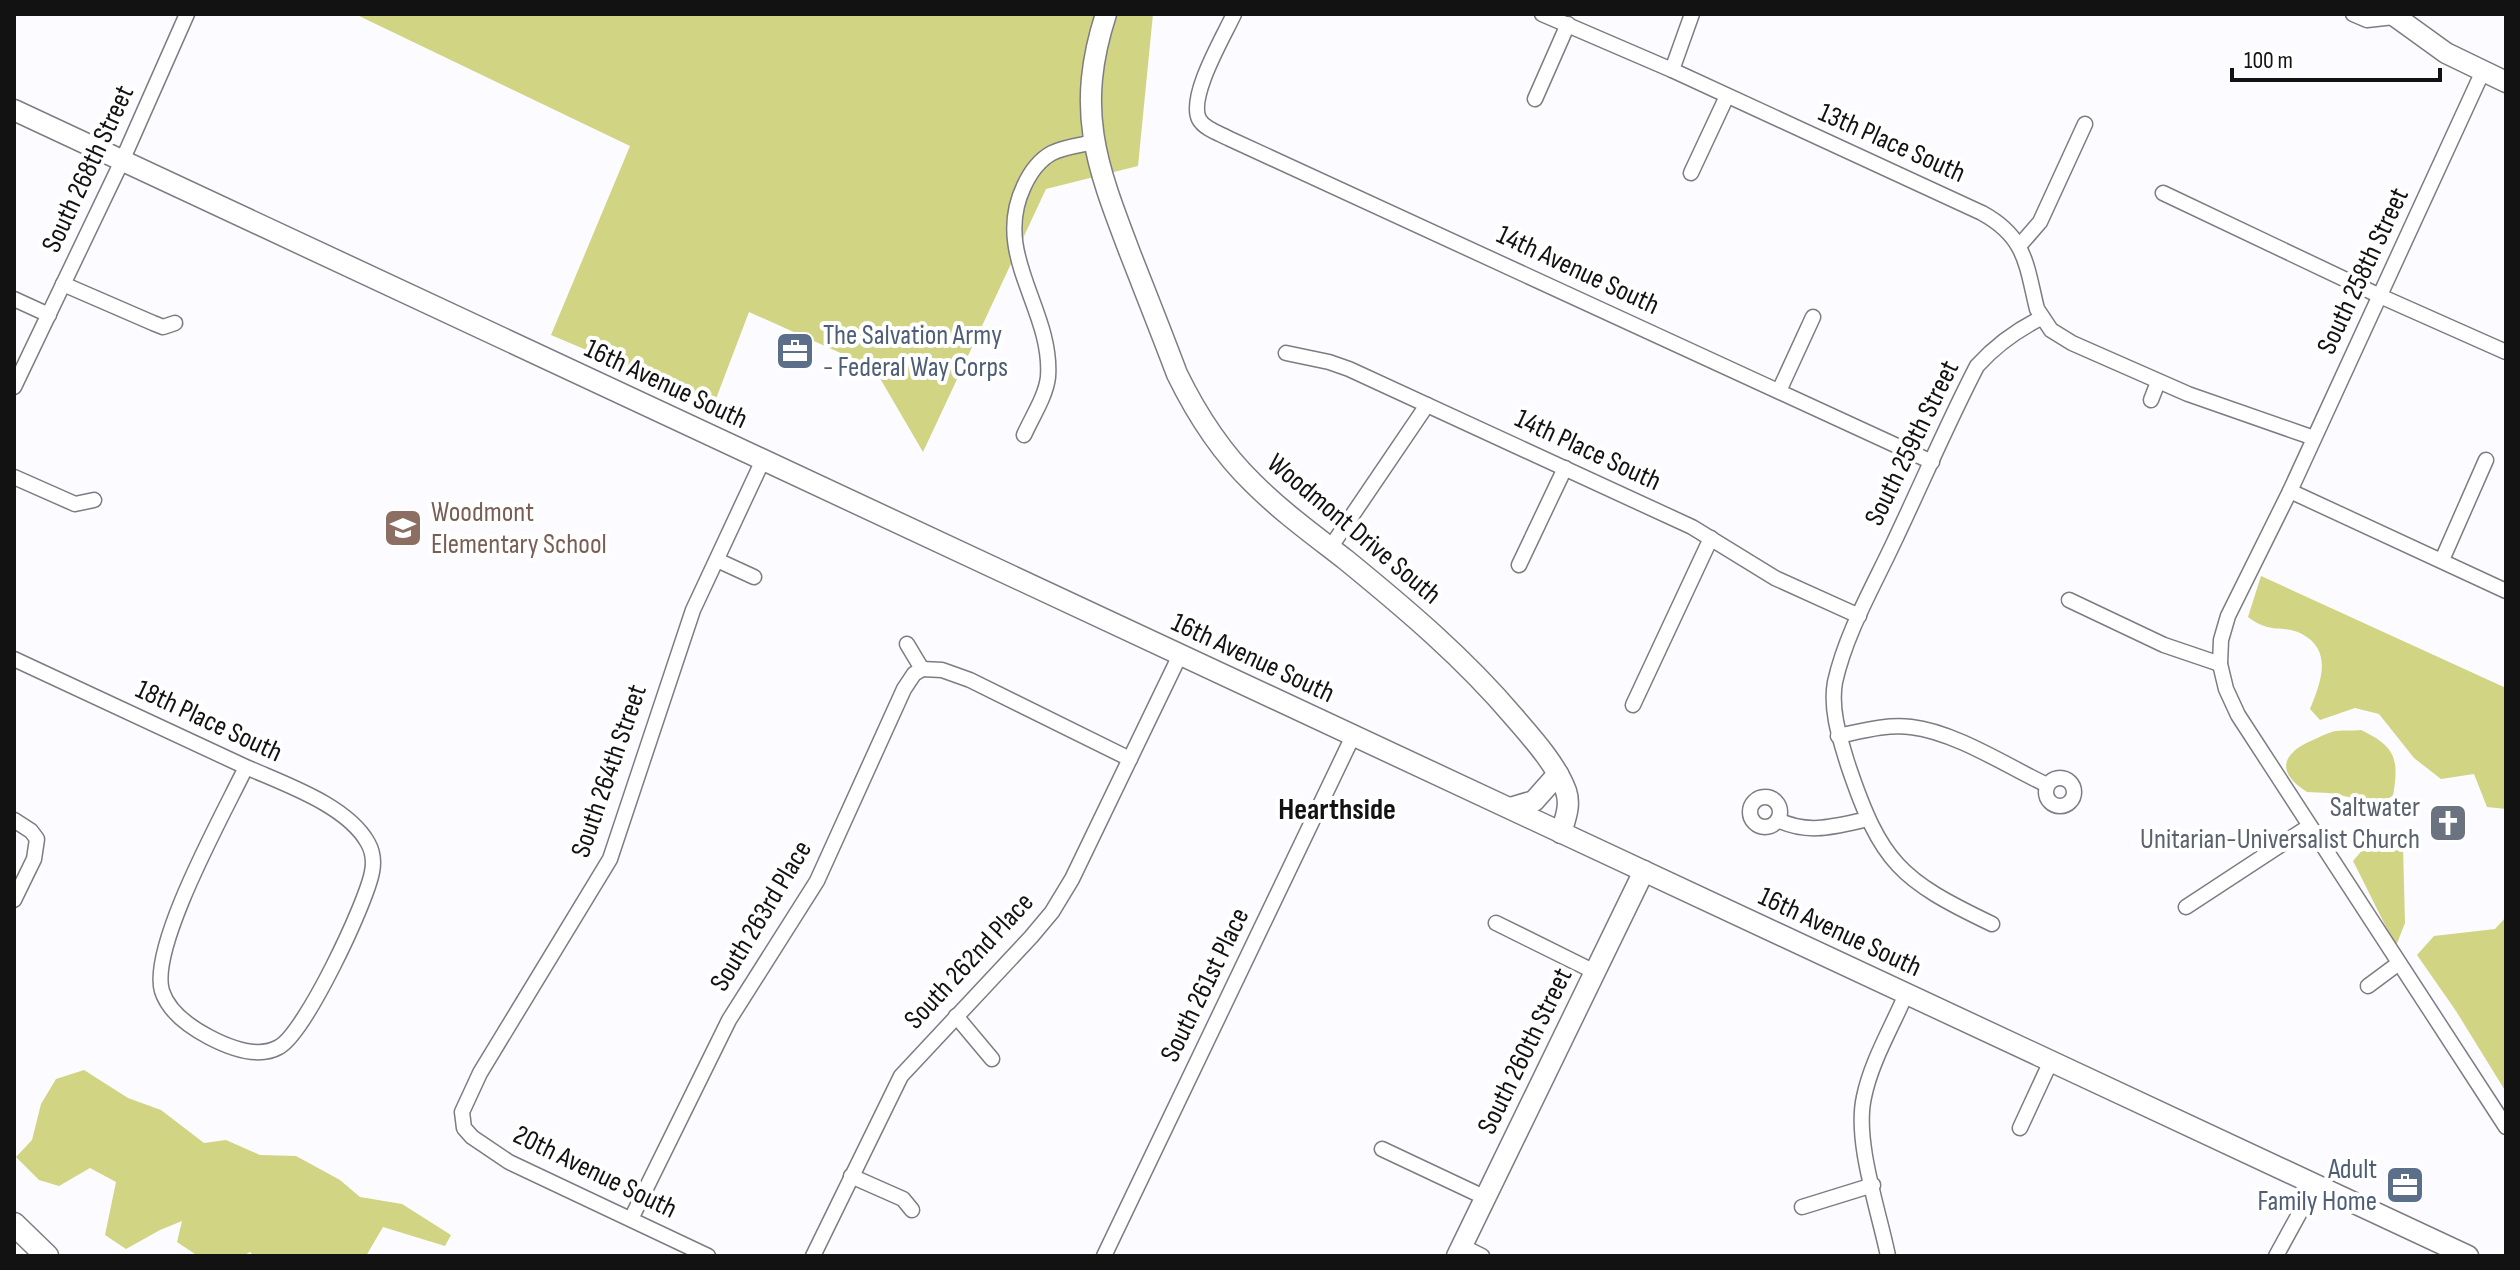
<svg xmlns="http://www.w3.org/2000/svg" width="2520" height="1270" viewBox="0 0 2520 1270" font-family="'Sofia Sans Condensed',sans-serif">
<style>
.forest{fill:#d1d482}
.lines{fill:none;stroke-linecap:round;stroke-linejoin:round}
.street-casing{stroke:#7d7c80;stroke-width:17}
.secondary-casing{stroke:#7d7c80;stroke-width:23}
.primary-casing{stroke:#7d7c80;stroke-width:25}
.street{stroke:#fff;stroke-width:14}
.secondary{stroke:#fff;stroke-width:20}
.primary{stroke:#fff;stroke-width:22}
.labels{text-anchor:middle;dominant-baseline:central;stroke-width:8;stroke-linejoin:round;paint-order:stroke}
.street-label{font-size:28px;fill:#121213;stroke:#fff}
.service-label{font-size:28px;fill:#4e5e75;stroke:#fff;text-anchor:start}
.education-label{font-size:28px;fill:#785e54;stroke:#fff;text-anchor:start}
.worship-label{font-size:28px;fill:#5b616d;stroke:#fff;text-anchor:end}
.neighbourhood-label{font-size:30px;font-weight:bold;fill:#121213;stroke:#fff}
</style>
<rect width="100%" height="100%" fill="#fcfbff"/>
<g class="forest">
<path d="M 355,14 L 1153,14 L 1138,166 L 1046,189 L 923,452 L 874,368 L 749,312 L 714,404 L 551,335 L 630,146 Z"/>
<path d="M 2261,576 L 2506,688 L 2506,809 L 2487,807 L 2474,774 L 2441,779 L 2414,758 L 2379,714 L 2355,708 L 2320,720 L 2310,709 C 2320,684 2334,651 2302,634 C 2284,624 2271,635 2248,617 Z"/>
<path d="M 2361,730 C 2397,747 2399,760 2393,796 L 2378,803 L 2329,793 L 2307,792 C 2275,772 2282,753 2313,740 C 2320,737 2329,732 2336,731 C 2345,730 2353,731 2361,730 Z"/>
<path d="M 2376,834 L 2381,847 L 2403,846 L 2405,923 L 2396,946 C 2381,918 2368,890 2353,861 Z"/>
<path d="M 2506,917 L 2506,1092 L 2456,1011 L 2417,955 L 2434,936 L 2495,929 Z"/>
<path d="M 84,1070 L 128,1098 L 161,1110 L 204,1143 L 226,1140 L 260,1155 L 296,1156 L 340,1180 L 360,1197 L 402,1204 L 451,1235 L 445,1246 L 383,1227 L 366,1256 L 254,1256 L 250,1252 L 243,1256 L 198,1256 L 177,1242 L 182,1221 L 160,1230 L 126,1249 L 105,1235 L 116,1182 L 90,1168 L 59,1186 L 39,1180 L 16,1157 L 32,1140 L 41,1104 L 56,1079 Z"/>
</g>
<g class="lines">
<g class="street-casing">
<g id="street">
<path d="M 1234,14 C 1224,36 1188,96 1199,119 C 1204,129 1221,134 1230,139 L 1932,462"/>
<path d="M 1542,14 L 1672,70 L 1982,213 C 2026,237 2026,264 2037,309 L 2051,330 L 2072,343 L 2188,394 L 2314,438"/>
<path d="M 2353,14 L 2367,20 L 2394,17"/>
<path d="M 1672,70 L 1692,14"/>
<path d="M 2483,71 L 2290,491 L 2228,616 L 2221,640 L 2220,664 L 2226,689 L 2238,715 L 2506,1127"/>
<path d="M 1535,99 L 1568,24"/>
<path d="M 1691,173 L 1727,96"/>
<path d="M 2163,193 L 2380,296 L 2506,352"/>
<path d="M 2020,245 L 2040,222 L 2085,124"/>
<path d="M 63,284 L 153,323 L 163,327 L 175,323"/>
<path d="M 14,299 L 49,315"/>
<path d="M 1286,353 L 1329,362 L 1349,369 L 1692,527 L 1775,578 L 1859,616"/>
<path d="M 14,387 L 122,161 L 187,14"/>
<path d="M 1779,391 L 1813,317"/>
<path d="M 2151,400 L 2158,382"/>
<path d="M 1024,435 C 1032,417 1046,396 1048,377 C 1053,309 991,255 1024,186 C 1030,173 1039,160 1052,153 C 1063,147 1081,145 1094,142"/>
<path d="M 14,477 L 75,504 L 94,500"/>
<path d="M 2290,491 L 2506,591"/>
<path d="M 1330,548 L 1427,405"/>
<path d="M 717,560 L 754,577"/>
<path d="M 2442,560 L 2486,460"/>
<path d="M 1519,565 L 1565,468"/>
<path d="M 2069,600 L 2164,645 L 2220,664"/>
<path d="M 907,644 L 922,669"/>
<path d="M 14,659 L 246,767 C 284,784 347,805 368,843 C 373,852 374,862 372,872 C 366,904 305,1033 279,1047 C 258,1059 228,1047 209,1037 C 190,1027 169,1013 162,991 C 149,947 224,813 246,767"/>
<path d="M 922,669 L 942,670 L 970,680 L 1130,759"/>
<path d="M 1633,705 L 1711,538"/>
<path d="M 1838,736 C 1862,731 1887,724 1911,727 C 1955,732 2007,766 2047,785"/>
<circle cx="2060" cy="792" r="14"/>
<circle cx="1765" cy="812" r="15"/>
<path d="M 14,820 L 31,831 L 37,839 L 34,859 L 14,900"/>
<path d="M 1778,820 C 1809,835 1836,826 1868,819"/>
<path d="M 2186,907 L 2308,827"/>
<path d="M 1496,923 L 1595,972"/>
<path d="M 1992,924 C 1900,880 1881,863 1848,765 C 1840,739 1830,710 1835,682 C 1846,633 1873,587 1894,542 C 1922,483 1947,424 1977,366 C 1996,345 2015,331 2041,318"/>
<path d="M 2368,986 L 2399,963"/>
<path d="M 956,1016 L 992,1059"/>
<path d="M 2020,1128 L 2051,1061"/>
<path d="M 1382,1149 L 1486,1198"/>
<path d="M 851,1176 L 903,1199 L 912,1210"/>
<path d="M 1802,1207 L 1873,1185"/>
<path d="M 631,1219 L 729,1020 L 817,881 L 904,689 L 914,674 L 922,669"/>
<path d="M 1462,1246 L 1482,1256"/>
<path d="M 708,1256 L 509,1162 L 472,1137 L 464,1128 L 462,1112 L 480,1073 L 610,859 L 693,610 L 763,460"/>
<path d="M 813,1256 L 901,1076 L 1031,937 L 1052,912 L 1072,879 L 1180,655"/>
<path d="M 1104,1256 L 1353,736"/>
<path d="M 1888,1256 C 1879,1211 1854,1141 1864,1097 C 1871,1062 1892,1027 1906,994"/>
<path d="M 2276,1256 L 2315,1185"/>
</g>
</g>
<g class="secondary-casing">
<g id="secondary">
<path d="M 1106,14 C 1075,110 1096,164 1130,253 C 1146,294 1162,334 1177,374 C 1197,415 1220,451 1253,483 C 1282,512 1314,535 1346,560 C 1406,609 1464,658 1514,717 C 1532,738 1556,764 1566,791 C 1571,806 1565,819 1561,833"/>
<path d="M 2392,14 L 2446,53 L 2506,82"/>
<path d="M 14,110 L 2468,1256"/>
<path d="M 1510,808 L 1534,801 L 1558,774"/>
<path d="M 1457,1256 L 1644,871"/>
</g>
</g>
<g class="primary-casing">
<path id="primary" d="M 14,1224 L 47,1256"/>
</g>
<use href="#street" class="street"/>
<use href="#secondary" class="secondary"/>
<use href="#primary" class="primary"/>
</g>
<defs>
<g id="office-square" transform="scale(2)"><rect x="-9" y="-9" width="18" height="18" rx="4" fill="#5c6f8a" stroke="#fff"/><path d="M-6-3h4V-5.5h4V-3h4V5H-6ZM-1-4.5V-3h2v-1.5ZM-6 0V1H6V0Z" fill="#fff"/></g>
<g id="school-square" transform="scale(2)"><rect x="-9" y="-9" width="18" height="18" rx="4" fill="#8d6e63" stroke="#fff"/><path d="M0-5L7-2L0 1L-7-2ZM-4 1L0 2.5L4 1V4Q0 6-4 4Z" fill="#fff"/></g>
<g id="church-square" transform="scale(2)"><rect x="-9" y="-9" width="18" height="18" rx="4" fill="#6b7280" stroke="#fff"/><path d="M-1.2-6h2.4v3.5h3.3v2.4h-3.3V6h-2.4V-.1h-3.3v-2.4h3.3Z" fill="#fff"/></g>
</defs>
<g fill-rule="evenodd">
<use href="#office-square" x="795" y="351"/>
<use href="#school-square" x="403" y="528"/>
<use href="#church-square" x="2448" y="823"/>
<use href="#office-square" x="2405" y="1185"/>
</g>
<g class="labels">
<g class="street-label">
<text transform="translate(1892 143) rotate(24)">13th Place South</text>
<text transform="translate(88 169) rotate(-65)">South 268th Street</text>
<text transform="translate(1578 270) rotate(25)">14th Avenue South</text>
<text transform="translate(2363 271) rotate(-65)">South 258th Street</text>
<text transform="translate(666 384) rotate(25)">16th Avenue South</text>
<text transform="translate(1912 443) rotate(-64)">South 259th Street</text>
<text transform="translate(1588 450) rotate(25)">14th Place South</text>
<text transform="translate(1354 529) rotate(40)">Woodmont Drive South</text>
<text transform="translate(1253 658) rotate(25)">16th Avenue South</text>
<text transform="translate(209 721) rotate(25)">18th Place South</text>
<text transform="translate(609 771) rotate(-71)">South 264th Street</text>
<text transform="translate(761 916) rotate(-59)">South 263rd Place</text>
<text transform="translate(1840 932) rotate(25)">16th Avenue South</text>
<text transform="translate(969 961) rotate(-47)">South 262nd Place</text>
<text transform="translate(1205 985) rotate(-64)">South 261st Place</text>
<text transform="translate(1525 1051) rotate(-64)">South 260th Street</text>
<text transform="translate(595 1172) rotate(26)">20th Avenue South</text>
</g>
<g class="service-label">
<text x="823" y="335">The Salvation Army<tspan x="823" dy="32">- Federal Way Corps</tspan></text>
<text x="2377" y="1169" text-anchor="end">Adult<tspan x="2377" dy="32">Family Home</tspan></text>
</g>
<g class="education-label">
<text x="431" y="512">Woodmont<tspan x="431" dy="32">Elementary School</tspan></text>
</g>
<g class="worship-label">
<text x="2420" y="807">Saltwater<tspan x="2420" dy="32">Unitarian-Universalist Church</tspan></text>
</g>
<g class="neighbourhood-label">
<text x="1337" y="810">Hearthside</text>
</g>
</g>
<rect width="2520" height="1270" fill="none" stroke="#121213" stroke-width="32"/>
<path d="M2232 68v12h208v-12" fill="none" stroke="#121213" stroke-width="4"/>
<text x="2244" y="68" font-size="24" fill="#121213" stroke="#ffffff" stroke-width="6" paint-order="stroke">100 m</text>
</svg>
